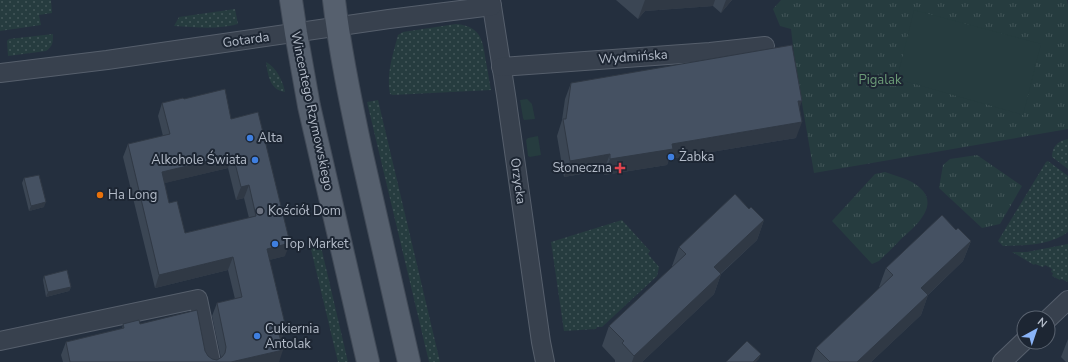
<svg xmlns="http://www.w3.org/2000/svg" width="1068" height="362" viewBox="0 0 1068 362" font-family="'Nunito Sans',sans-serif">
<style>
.grass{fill:url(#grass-dots)}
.park{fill:url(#park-tufts)}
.garden{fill:#263c3f}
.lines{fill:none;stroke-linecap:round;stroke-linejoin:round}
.minor-casing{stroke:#565f6c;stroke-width:20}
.major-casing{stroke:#414a57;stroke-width:24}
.minor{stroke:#38414e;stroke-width:18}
.major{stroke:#56606e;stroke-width:22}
.wall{fill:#3b4654;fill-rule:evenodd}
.shaded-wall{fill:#303945}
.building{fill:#455162;stroke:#303945;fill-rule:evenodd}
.shop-dot{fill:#3f7fe0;stroke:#1d2633;stroke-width:1.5}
.health-dot{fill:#e0444e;stroke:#1d2633;stroke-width:1.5}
.food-dot{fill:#e8710a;stroke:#1d2633;stroke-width:1.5}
.worship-dot{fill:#6b7280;stroke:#1d2633;stroke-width:1.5}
.labels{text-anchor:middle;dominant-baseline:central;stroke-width:4;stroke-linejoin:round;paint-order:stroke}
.street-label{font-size:13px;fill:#b4bcc9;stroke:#1d2633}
.park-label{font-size:13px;fill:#6b9a76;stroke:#1d2633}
.poi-label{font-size:13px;fill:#b4bcc9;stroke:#1d2633;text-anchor:start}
</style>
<defs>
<pattern id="grass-dots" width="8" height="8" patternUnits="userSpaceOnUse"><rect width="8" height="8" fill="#263c3f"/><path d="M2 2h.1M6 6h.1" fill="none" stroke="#435659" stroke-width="1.8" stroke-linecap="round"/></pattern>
<pattern id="park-tufts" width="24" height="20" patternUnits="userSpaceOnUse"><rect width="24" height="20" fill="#263c3f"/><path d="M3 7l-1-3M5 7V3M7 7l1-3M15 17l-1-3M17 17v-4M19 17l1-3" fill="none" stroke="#435659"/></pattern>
</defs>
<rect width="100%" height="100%" fill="#242f3e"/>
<g class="grass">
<path d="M 0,0 L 51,0 L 52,13 L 39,15 L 41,25 L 0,31 Z"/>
<path d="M 235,9 L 238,24 C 217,30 195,27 174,26 L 179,17 Z"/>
<path d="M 456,24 C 482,26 483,42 486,62 C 488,71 489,81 491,90 L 393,95 L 390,94 C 386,74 393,54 398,35 L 403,32 Z"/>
<path d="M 53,34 C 53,42 53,46 46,51 L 8,56 L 7,41 L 9,39 Z"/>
<path d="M 266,62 C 276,67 283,81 285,92 C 270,90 268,76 266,62 Z"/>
<path d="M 378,100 L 440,362 L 429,362 L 367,102 Z"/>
<path d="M 1068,139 L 1068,169 L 1052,157 C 1052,146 1058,141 1068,139 Z"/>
<path d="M 1048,161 L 1068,176 L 1068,232 C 1049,246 1025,245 1003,246 L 998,241 L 1046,162 Z"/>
<path d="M 622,220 L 650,251 L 648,254 L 659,267 L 657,276 L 602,327 L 597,327 L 596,329 L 564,331 L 551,242 Z"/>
<path d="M 319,238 L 348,362 L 338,362 L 309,241 Z"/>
<path d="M 1068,244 L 1068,282 L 1061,279 L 1060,280 L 1052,276 L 1053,273 L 1051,272 L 1052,269 L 1045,265 L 1043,267 L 1035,264 L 1034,265 L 1012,252 L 1027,252 Z"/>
</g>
<g class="park">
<path d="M 781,0 L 1067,0 L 1068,5 L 1068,129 L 814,173 L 795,63 L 791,29 L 780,26 L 773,9 Z"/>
<path d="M 977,155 L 1022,186 L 1000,224 L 982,228 L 939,188 L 943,165 L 950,159 Z"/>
<path d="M 885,172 C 896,176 910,179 919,187 C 941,205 915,227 901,239 C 894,247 886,254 879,261 L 872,264 L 832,221 L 875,174 Z"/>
</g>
<g class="garden">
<path d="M 914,10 L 1041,44 L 1023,115 L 897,79 Z"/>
<path d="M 527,99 L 532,104 L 535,119 L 524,120 L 523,118 L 520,100 Z"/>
<path d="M 538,136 L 541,155 L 530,157 L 528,156 L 526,140 L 528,138 Z"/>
</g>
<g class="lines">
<g class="minor-casing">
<g id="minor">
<path d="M 491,0 L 506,95 L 541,342 L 545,362"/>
<path d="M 501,67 L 710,52 L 765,46"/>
<path d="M 0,73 L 107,60 L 389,19 L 492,6"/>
<path d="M 1048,319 L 1068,300"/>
<path d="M 0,341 L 198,299 L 211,362"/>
<path d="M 1002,362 L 1024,341"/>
</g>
</g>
<g class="major-casing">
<g id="major">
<path d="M 291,0 L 296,33 L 309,106 L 368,362"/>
<path d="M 334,0 C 340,52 351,104 362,155 C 377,224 393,293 409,362"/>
</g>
</g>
<use href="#minor" class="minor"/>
<use href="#major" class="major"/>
</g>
<g class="wall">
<path d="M 616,0 L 732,0 L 721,13 L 713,6 L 645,11 L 638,19 Z"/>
<path d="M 571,83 L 799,108 L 796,138 L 669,159 L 667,165 L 604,175 L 604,170 L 564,177 L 557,136 L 562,120 L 565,99 Z"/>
<path d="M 184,99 L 231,119 L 285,256 L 269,260 L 281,341 L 279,362 L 63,362 L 61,355 L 66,342 L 122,329 L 123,324 L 140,324 L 205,351 L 208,356 L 212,359 L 217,360 L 221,358 L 212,316 L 217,303 L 235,299 L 228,270 L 155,288 L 123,157 L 128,144 L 163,136 L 158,116 L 162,103 ZM 228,168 L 236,200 L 244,198 L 249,218 L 185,233 L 169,203 L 164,183 Z"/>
<path d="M 24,178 L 44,207 L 29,211 L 22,183 Z"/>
<path d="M 749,209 L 764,220 L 757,240 L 721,274 L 714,294 L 642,362 L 615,362 L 615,360 L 602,346 L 609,326 L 672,267 L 672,266 L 679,247 Z"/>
<path d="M 956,230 L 971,241 L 963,261 L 928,295 L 921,315 L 871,362 L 811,362 L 816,348 L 880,288 L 879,287 L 886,268 Z"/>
<path d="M 44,276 L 71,287 L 69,291 L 46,297 L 43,280 Z"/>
<path d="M 1068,339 L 1068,362 L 1066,362 L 1061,357 Z"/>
</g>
<g class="shaded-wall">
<path d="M 645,0 L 715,0 L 713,6 L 645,11 L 638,19 Z"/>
<path d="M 726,0 L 732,0 L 721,13 Z"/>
<path d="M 798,101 L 802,101 L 796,117 Z"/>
<path d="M 802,122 L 796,138 L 669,159 L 667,165 L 604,175 L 610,159 L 672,144 Z"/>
<path d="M 610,154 L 604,170 L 564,177 L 570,161 Z"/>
<path d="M 233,155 L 228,168 L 157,185 L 162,172 Z"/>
<path d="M 249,185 L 244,198 L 236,200 L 241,187 Z"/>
<path d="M 46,202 L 44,207 L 29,211 L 31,206 Z"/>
<path d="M 764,220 L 757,240 L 707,286 L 714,267 Z"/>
<path d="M 971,241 L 963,261 L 914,308 L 921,288 Z"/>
<path d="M 290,243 L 285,256 L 262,262 L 267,249 Z"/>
<path d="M 233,257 L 228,270 L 155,288 L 159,275 Z"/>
<path d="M 721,274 L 714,294 L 642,362 L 632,362 L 634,356 Z"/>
<path d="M 71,287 L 69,291 L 46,297 L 48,292 Z"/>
<path d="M 928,295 L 921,315 L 871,362 L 857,362 Z"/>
<path d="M 286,328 L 281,341 L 278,330 Z"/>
<path d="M 283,350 L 279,362 L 231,362 Z"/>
<path d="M 761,354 L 759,359 L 756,362 L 753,362 Z"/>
</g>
<g class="building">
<path d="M 792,45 L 802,101 L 798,101 L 802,122 L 672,144 L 673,149 L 610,159 L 610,154 L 570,161 L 563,119 L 566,119 L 571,83 Z"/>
<path d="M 225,89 L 231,119 L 258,112 L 290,243 L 267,249 L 286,328 L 278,330 L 283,350 L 231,362 L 70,362 L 66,342 L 124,328 L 123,324 L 139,320 L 140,324 L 197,310 L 205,351 L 208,356 L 212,359 L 217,360 L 222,357 L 225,353 L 226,347 L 217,303 L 242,297 L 233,257 L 159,275 L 128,144 L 170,134 L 162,103 L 183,98 L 184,99 ZM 233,155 L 241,187 L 249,185 L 256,216 L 185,233 L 177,201 L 169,203 L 162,172 Z"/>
<path d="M 39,175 L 46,202 L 31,206 L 24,178 Z"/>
<path d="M 735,194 L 749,209 L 751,207 L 764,220 L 714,267 L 721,274 L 634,356 L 622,343 L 624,341 L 609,326 L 686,254 L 679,247 Z"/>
<path d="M 942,215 L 956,230 L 958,228 L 971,241 L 921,288 L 928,295 L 857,362 L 830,362 L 816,348 L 893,275 L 886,268 Z"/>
<path d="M 67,270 L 71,287 L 48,292 L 44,276 Z"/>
<path d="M 747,341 L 761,354 L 753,362 L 726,362 Z"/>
</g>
<g class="shop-dot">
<circle cx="250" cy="138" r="4"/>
<circle cx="671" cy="157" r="4"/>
<circle cx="255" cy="160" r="4"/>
<circle cx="275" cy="244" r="4"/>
<circle cx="257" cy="336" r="4"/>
</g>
<path class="health-dot" d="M618 162h4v4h4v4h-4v4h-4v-4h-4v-4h4z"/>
<circle class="food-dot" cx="100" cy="195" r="4"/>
<circle class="worship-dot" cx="260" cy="211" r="4"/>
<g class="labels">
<g class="street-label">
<text transform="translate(246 40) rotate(-8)">Gotarda</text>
<text transform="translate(633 57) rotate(-4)">Wydmińska</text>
<text transform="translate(312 111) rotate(78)">Wincentego Rzymowskiego</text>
<text transform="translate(518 181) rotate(82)">Orzycka</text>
</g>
<g class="park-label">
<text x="880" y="80">Pigalak</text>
</g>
<g class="poi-label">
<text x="258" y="138">Alta</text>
<text x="679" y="157">Żabka</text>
<text x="247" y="160" text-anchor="end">Alkohole Świata</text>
<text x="612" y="168" text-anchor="end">Słoneczna</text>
<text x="108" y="195">Ha Long</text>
<text x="268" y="211">Kościół Dom</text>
<text x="283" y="244">Top Market</text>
<text x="265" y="329">Cukiernia<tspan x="265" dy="15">Antolak</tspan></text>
</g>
</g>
<g transform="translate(1036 330) rotate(40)"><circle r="19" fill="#1d2633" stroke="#59626f"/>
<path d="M0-3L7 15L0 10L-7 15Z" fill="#8ab4f8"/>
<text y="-6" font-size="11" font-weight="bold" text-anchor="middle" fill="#b4bcc9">N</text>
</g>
</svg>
